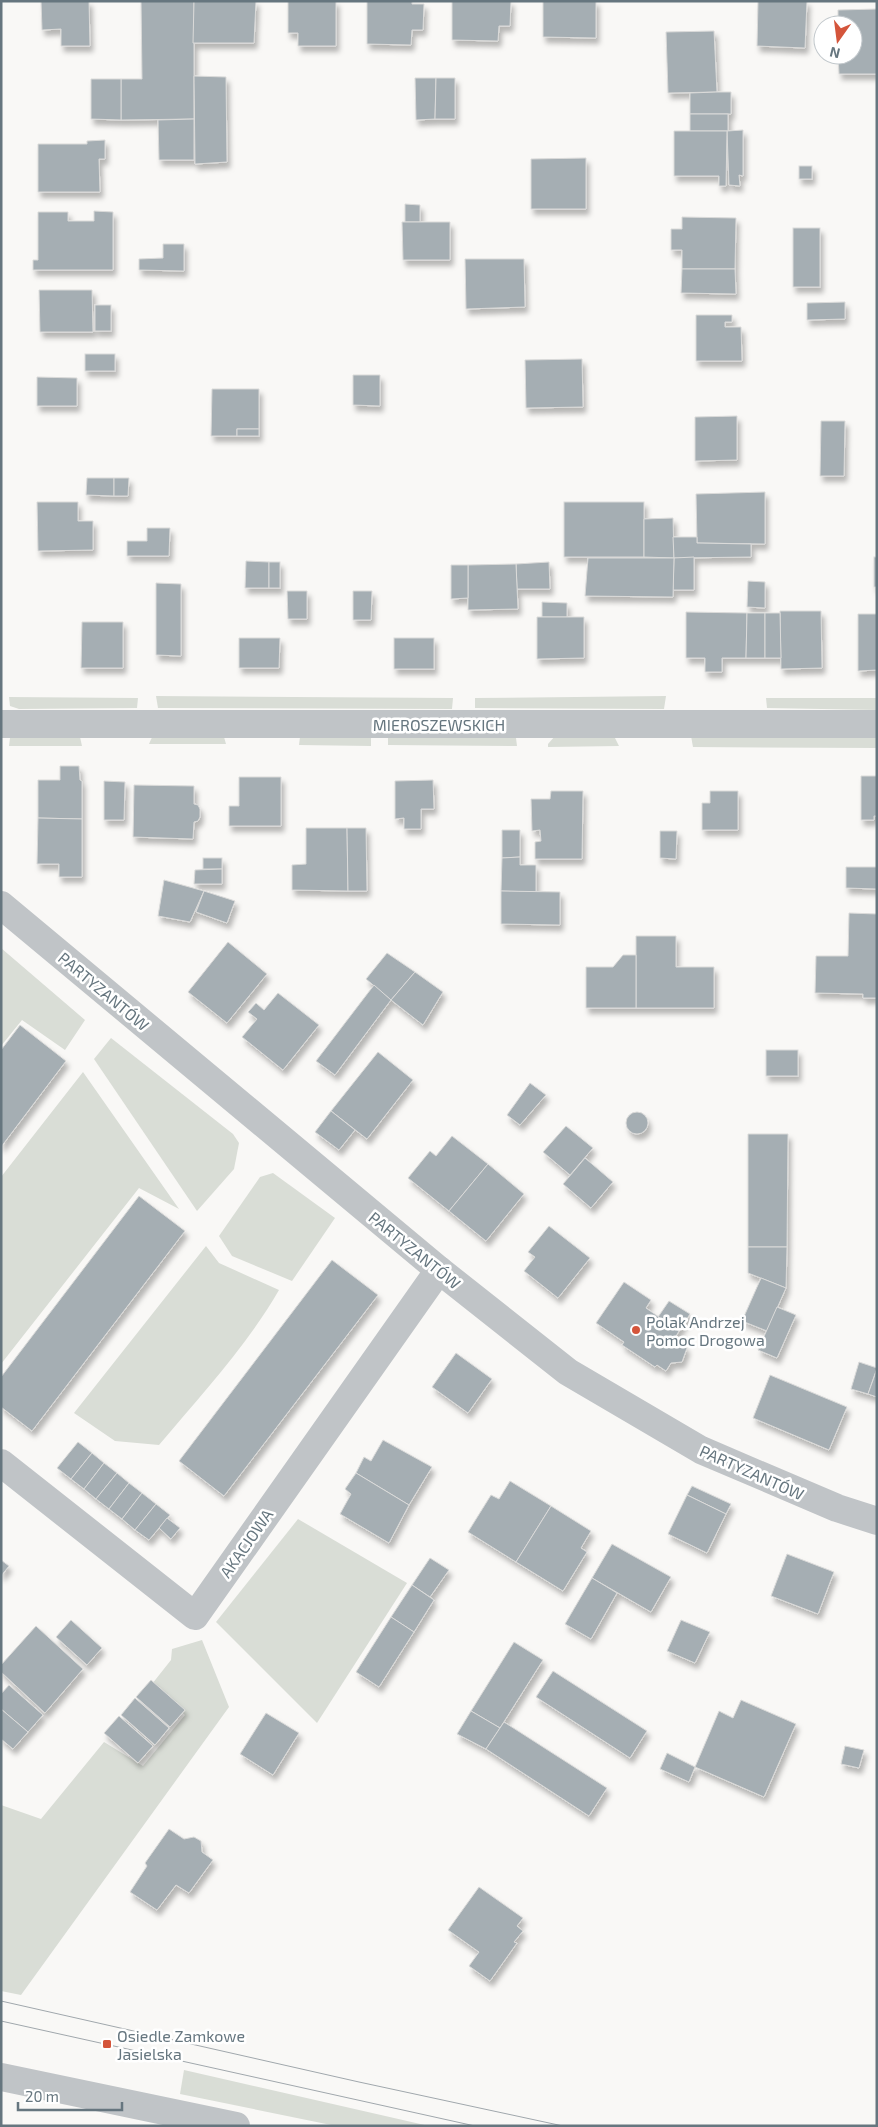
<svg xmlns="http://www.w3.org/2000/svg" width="878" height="2127" viewBox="0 0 878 2127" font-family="'Exo 2',sans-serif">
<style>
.green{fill:#d9ddd6}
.building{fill:#a5aeb3;stroke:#dadad9;filter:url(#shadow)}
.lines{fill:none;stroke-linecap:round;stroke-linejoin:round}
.street{stroke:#c0c4c7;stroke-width:28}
.tram{stroke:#a0a7ac;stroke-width:1}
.poi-dot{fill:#d4553b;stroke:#fff;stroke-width:2}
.labels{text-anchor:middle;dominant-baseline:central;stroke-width:5;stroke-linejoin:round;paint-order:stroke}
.street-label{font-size:16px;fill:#66767f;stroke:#fff}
.poi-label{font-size:16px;fill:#66767f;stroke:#fff;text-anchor:start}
</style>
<defs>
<filter id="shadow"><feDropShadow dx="3" dy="5.5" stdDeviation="2.5" flood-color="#0004"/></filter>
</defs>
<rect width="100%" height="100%" fill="#f9f8f6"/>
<g class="green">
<path d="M 156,696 L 453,698 L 452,709 L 158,708 Z"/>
<path d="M 666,696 L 664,709 L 475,708 L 475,698 Z"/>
<path d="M 9,697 L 138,698 L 137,708 L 19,709 L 10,706 Z"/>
<path d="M 766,698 L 877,698 L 877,710 L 767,708 Z"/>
<path d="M 153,735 L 224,737 L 226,744 L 149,744 Z"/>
<path d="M 555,736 L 615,738 L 619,746 L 548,747 L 548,744 Z"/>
<path d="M 691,736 L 877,736 L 877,748 L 693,747 Z"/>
<path d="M 80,737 L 82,746 L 9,746 L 10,738 Z"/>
<path d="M 300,737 L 371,738 L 371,746 L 299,745 Z"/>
<path d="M 388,737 L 516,738 L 517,746 L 388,745 Z"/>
<path d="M 1,948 L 85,1020 L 65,1050 L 22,1020 L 1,1046 Z"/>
<path d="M 111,1038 L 233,1134 L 239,1143 L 234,1169 L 197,1211 L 94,1059 Z"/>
<path d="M 83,1072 L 179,1209 L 139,1188 L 1,1364 L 1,1177 Z"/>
<path d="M 273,1173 L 335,1218 L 292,1281 L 232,1256 L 219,1236 L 260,1177 Z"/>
<path d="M 206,1246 L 219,1263 L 279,1290 C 246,1347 201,1395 159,1445 L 115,1441 L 74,1413 Z"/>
<path d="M 298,1519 L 407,1583 L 317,1723 L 216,1622 Z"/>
<path d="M 202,1640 L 229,1707 L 21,1995 L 1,1991 L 1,1805 L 41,1819 L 104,1742 L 143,1766 L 185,1715 L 152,1684 L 171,1660 L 172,1649 Z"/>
<path d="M 184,2070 L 429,2126 L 336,2126 L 180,2094 Z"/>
</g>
<g class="building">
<path d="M 41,1 L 89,1 L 90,46 L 61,46 L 61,29 L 42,30 Z"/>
<path d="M 141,1 L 194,1 L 194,119 L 121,120 L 121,79 L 142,79 Z"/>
<path d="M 194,1 L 256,1 L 254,43 L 193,43 Z"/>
<path d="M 288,1 L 336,1 L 336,46 L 298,46 L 298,33 L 288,33 Z"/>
<path d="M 367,1 L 412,1 L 412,4 L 424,4 L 423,30 L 412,30 L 411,45 L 367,44 Z"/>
<path d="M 452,1 L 511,1 L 510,26 L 499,26 L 498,41 L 452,40 Z"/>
<path d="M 543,1 L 596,1 L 596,38 L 543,37 Z"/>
<path d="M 758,1 L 807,1 L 805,48 L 757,46 Z"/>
<path d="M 877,9 L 877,74 L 839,74 L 838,55 L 853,55 L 853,25 L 838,25 L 838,10 Z"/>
<path d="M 714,31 L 717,92 L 668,93 L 666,32 Z"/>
<path d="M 194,76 L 226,77 L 227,162 L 195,164 Z"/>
<path d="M 415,78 L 436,78 L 435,119 L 416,120 Z"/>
<path d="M 436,78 L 455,78 L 455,119 L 435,119 Z"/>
<path d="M 91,79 L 121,79 L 121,120 L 91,119 Z"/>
<path d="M 717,92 L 731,92 L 731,114 L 690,114 L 690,93 Z"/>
<rect x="690" y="114" width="38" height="17"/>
<path d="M 194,119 L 194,160 L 159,160 L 158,120 Z"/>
<path d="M 743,130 L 743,176 L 739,175 L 740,186 L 729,185 L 727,131 Z"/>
<path d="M 674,131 L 727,131 L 726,186 L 719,186 L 719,176 L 674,176 Z"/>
<path d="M 105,140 L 105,159 L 99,159 L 100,192 L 38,192 L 38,144 L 87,144 L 87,141 Z"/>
<path d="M 586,158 L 586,209 L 531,209 L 531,159 Z"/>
<rect x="799" y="166" width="13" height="13"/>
<path d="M 405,204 L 420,205 L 420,222 L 405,222 Z"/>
<path d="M 94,211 L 113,212 L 113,270 L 33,270 L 33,260 L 38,260 L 38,212 L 68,212 L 68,221 L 94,221 Z"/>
<path d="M 682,217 L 736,218 L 735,269 L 682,269 L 682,250 L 671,250 L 671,229 L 682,229 Z"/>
<path d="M 402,222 L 450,222 L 450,260 L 403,260 Z"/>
<rect x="793" y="228" width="27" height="59"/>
<path d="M 163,244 L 184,244 L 184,271 L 139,270 L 139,259 L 163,258 Z"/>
<path d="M 465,259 L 524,259 L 525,307 L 466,309 Z"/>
<path d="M 682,269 L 735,269 L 736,294 L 681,293 Z"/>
<path d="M 39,290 L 92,290 L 93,332 L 40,332 Z"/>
<path d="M 845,302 L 845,319 L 807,320 L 807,303 Z"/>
<rect x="95" y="305" width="16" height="26"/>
<path d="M 696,315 L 732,315 L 732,322 L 725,322 L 725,327 L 741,327 L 742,361 L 696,361 Z"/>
<rect x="85" y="354" width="30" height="17"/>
<path d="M 582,359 L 583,407 L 526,408 L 525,360 Z"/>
<path d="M 353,375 L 380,375 L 380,406 L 353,405 Z"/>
<path d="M 37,377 L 77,378 L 77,406 L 37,406 Z"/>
<path d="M 212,389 L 259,389 L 259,429 L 237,429 L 237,436 L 211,436 Z"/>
<path d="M 737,416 L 737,460 L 695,461 L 695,417 Z"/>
<path d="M 821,421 L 845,421 L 844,476 L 820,476 Z"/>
<rect x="237" y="429" width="22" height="7"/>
<path d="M 87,478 L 114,478 L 114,496 L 86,495 Z"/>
<path d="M 114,478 L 129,478 L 128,496 L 114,496 Z"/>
<path d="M 765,492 L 765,544 L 697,543 L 696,494 Z"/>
<path d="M 37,502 L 78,502 L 78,521 L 93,521 L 93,550 L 38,551 Z"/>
<rect x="564" y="502" width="80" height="55"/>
<path d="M 673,518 L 674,558 L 644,557 L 644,519 Z"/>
<path d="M 147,528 L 170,528 L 169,556 L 127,556 L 127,541 L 147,541 Z"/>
<path d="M 673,537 L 697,537 L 697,543 L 751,544 L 751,557 L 674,558 Z"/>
<path d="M 694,557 L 694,590 L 673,590 L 674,558 Z"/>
<rect x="874" y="557" width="3" height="30"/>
<path d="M 588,558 L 674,558 L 673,597 L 585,596 Z"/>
<path d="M 246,561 L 269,562 L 269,588 L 245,588 Z"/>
<rect x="269" y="562" width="11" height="26"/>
<path d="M 549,562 L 550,589 L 517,589 L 516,564 Z"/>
<path d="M 516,564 L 518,609 L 468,610 L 468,565 Z"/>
<path d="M 451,565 L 468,565 L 468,598 L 451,599 Z"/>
<path d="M 748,581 L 765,582 L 765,608 L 747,607 Z"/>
<path d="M 156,583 L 181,584 L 181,656 L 156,655 Z"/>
<path d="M 287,591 L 307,591 L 307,619 L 288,619 Z"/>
<path d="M 353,591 L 372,591 L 371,620 L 353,620 Z"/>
<path d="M 542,602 L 567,603 L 567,617 L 542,617 Z"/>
<path d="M 780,611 L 821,611 L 822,668 L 781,669 Z"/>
<path d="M 686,612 L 747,613 L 746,658 L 722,658 L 722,672 L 705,672 L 705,658 L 686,658 Z"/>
<path d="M 747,613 L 765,613 L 765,658 L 746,658 Z"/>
<path d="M 765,613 L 780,613 L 781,658 L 765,658 Z"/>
<path d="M 858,614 L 877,614 L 877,670 L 858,671 Z"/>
<path d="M 537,617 L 584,617 L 584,658 L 537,659 Z"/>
<path d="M 82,622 L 123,622 L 123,668 L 81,668 Z"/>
<path d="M 239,638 L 280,638 L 279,668 L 239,668 Z"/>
<rect x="394" y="638" width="40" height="31"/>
<path d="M 60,766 L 79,766 L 80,780 L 82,781 L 82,819 L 38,818 L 38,780 L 60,780 Z"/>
<path d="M 861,776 L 877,776 L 877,816 L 874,816 L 874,820 L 861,820 Z"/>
<path d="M 239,777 L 281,777 L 281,826 L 229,826 L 229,806 L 239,806 Z"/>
<path d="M 433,780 L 434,809 L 421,809 L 421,829 L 404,829 L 404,818 L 395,819 L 395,781 Z"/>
<path d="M 104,781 L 125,782 L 124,820 L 104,820 Z"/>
<path d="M 134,785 L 194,786 L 194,804 L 198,805 L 200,809 L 200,817 L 198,821 L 194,822 L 193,839 L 133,837 Z"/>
<path d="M 551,791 L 583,791 L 582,859 L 535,859 L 535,842 L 541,841 L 540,830 L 532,831 L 531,799 L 550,799 Z"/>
<path d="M 710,791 L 738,791 L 738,830 L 702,830 L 702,803 L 710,803 Z"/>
<path d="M 38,818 L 82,819 L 82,877 L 59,877 L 59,864 L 37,864 Z"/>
<path d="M 306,828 L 347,828 L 348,891 L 292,890 L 292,865 L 306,864 Z"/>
<path d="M 347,828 L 366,828 L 367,891 L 348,891 Z"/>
<path d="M 502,830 L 520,830 L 520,857 L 502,858 Z"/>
<path d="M 660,831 L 677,831 L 676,859 L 660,858 Z"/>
<path d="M 520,857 L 520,865 L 536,865 L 536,892 L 501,891 L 502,858 Z"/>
<rect x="203" y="858" width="19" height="11"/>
<path d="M 846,867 L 877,867 L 877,889 L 846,888 Z"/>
<path d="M 222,869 L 222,884 L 194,884 L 195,870 Z"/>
<path d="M 164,880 L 204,891 L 190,922 L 158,916 Z"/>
<path d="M 204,891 L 235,901 L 227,923 L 196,912 Z"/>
<path d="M 501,891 L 560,892 L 560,925 L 501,924 Z"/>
<path d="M 849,913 L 877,914 L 877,998 L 863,998 L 863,994 L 815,993 L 816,956 L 848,956 Z"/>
<path d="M 636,936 L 676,936 L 676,967 L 714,967 L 714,1008 L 636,1008 Z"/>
<path d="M 228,942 L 267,974 L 227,1023 L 188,992 Z"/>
<path d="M 387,953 L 415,972 L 391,1000 L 366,979 Z"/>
<path d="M 623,955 L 636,955 L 636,1008 L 586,1008 L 586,967 L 613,967 Z"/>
<path d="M 415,972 L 443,992 L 423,1025 L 391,1000 Z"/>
<path d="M 374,985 L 391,1000 L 335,1075 L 316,1061 Z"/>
<path d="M 278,993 L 319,1025 L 283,1070 L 242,1037 L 257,1019 L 248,1012 L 256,1003 L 264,1010 Z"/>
<path d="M 20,1025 L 66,1061 L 1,1147 L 1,1050 Z"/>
<rect x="766" y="1050" width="32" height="26"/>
<path d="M 378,1052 L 413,1080 L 367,1139 L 331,1111 Z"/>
<path d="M 530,1083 L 546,1095 L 520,1125 L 507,1115 Z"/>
<path d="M 331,1111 L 355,1130 L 339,1150 L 315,1132 Z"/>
<circle cx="637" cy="1123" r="11"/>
<path d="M 566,1126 L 593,1148 L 570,1175 L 543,1152 Z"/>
<path d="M 748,1134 L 788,1134 L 787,1247 L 748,1247 Z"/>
<path d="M 452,1136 L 488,1164 L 449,1211 L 408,1178 L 430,1151 L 436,1156 Z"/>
<path d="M 585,1158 L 613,1182 L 591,1208 L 563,1184 Z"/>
<path d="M 488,1164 L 524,1194 L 486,1241 L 449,1211 Z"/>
<path d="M 139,1196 L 185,1231 L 32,1431 L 1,1407 L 1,1377 Z"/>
<path d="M 549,1226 L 590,1258 L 558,1298 L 524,1271 L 535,1257 L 528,1252 Z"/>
<path d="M 748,1247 L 787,1247 L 786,1288 L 748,1273 Z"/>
<path d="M 332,1260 L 378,1295 L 224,1496 L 179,1461 Z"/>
<path d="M 761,1278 L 786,1288 L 767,1331 L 742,1321 Z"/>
<path d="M 624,1282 L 651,1300 L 646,1308 L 679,1331 L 675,1338 L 687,1348 L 682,1362 L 671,1363 L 666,1371 L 657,1365 L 655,1367 L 622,1345 L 624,1342 L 596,1323 Z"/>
<path d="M 669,1301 L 690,1314 L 679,1331 L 658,1317 Z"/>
<path d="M 777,1307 L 796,1315 L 777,1358 L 758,1350 Z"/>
<path d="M 456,1353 L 492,1379 L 468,1413 L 432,1387 Z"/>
<path d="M 859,1362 L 877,1368 L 868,1394 L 851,1389 Z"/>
<path d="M 877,1369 L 877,1397 L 868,1394 Z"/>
<path d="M 770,1375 L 847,1407 L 829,1450 L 753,1418 Z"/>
<path d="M 383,1440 L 432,1467 L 409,1505 L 356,1473 L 364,1457 L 371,1461 Z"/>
<path d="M 78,1442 L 92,1453 L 71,1479 L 57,1468 Z"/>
<path d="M 92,1453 L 104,1463 L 84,1489 L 71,1479 Z"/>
<path d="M 104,1463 L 117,1473 L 96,1499 L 84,1489 Z"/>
<path d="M 117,1473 L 129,1483 L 109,1509 L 96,1499 Z"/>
<path d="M 356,1473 L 409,1505 L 389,1543 L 340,1514 L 351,1494 L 345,1489 Z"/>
<path d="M 510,1481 L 551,1506 L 516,1562 L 468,1532 L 491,1495 L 499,1499 Z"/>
<path d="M 129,1483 L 142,1493 L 122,1519 L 109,1509 Z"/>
<path d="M 692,1486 L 731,1504 L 726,1514 L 687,1495 Z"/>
<path d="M 142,1493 L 156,1504 L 135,1530 L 122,1519 Z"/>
<path d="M 687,1495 L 726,1514 L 707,1553 L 668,1534 Z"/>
<path d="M 156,1504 L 170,1515 L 149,1540 L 135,1530 Z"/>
<path d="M 551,1506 L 591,1531 L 581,1548 L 587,1552 L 563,1591 L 516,1562 Z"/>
<path d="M 167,1518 L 180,1528 L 171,1539 L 159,1528 Z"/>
<path d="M 612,1544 L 671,1577 L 651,1612 L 592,1578 Z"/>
<path d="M 787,1554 L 834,1572 L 818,1614 L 771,1596 Z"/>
<path d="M 430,1558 L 449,1570 L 430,1597 L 412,1585 Z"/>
<path d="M 1,1560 L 9,1566 L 1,1576 Z"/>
<path d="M 592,1578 L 617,1593 L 591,1639 L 565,1624 Z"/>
<path d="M 412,1585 L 434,1600 L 414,1632 L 391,1617 Z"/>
<path d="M 391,1617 L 414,1632 L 379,1687 L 356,1672 Z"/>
<path d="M 71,1620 L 102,1648 L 87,1665 L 56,1637 Z"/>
<path d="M 681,1620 L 710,1632 L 695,1663 L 667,1651 Z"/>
<path d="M 36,1626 L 83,1669 L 45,1713 L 1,1672 L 1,1665 Z"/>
<path d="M 514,1642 L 543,1660 L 500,1728 L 471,1711 Z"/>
<path d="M 553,1671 L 647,1731 L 630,1758 L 536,1697 Z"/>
<path d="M 151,1680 L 185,1710 L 170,1727 L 136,1697 Z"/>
<path d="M 9,1685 L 43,1715 L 28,1732 L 1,1709 L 1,1694 Z"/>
<path d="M 135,1698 L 169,1728 L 155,1745 L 121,1715 Z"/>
<path d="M 741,1700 L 796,1724 L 764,1797 L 695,1767 L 719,1711 L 733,1718 Z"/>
<path d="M 1,1709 L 28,1732 L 13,1749 L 1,1739 Z"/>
<path d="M 471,1711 L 500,1728 L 486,1749 L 457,1734 Z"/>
<path d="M 266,1713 L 299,1733 L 273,1775 L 240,1754 Z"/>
<path d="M 119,1716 L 153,1746 L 138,1763 L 104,1733 Z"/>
<path d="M 504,1722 L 607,1788 L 589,1816 L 486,1749 Z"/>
<path d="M 845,1746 L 864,1750 L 859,1768 L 841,1764 Z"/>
<path d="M 667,1753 L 695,1767 L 689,1782 L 660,1769 Z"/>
<path d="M 169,1829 L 184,1839 L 194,1837 L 201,1841 L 202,1852 L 213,1860 L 189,1893 L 176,1885 L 157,1910 L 130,1892 L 147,1866 L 145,1863 Z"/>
<path d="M 479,1887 L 523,1918 L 517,1926 L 523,1931 L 514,1942 L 517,1943 L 490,1981 L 469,1966 L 479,1952 L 448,1930 Z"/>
</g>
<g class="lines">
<g class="street">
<path d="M 1,724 L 877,724"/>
<path d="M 1,905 L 439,1270 L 568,1372 L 701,1450 L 837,1508 L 877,1521"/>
<path d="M 1,1463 L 195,1616 L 439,1270"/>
<path d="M 1,2077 L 236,2126"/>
</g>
<g class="tram">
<path d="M 1,2001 L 359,2082 L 563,2126"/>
<path d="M 1,2021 L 475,2126"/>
</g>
</g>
<g class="poi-dot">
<circle cx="636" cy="1330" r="5"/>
<rect x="102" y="2039" width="10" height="10" rx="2.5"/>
</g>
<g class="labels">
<g class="street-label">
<text x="439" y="724">MIEROSZEWSKICH</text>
<text transform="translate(104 991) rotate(40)">PARTYZANTÓW</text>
<text transform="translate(415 1250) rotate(39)">PARTYZANTÓW</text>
<text transform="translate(752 1472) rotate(24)">PARTYZANTÓW</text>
<text transform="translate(246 1543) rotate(-55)">AKACJOWA</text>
</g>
<g class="poi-label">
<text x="646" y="1321">Polak Andrzej<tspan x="646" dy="18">Pomoc Drogowa</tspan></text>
<text x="117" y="2035">Osiedle Zamkowe<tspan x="117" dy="18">Jasielska</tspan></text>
</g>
</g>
<rect width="878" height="2127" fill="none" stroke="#66767f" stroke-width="5"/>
<g transform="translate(838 40) rotate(194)"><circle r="24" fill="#ffffff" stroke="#c2c8cc"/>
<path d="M0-4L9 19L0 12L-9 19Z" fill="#d4553b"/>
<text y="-8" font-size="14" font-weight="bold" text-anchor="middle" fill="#66767f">N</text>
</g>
<path d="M18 2102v8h104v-8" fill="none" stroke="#66767f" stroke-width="2.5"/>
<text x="25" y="2102" font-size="15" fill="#66767f" stroke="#ffffff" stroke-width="4" paint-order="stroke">20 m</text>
</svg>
